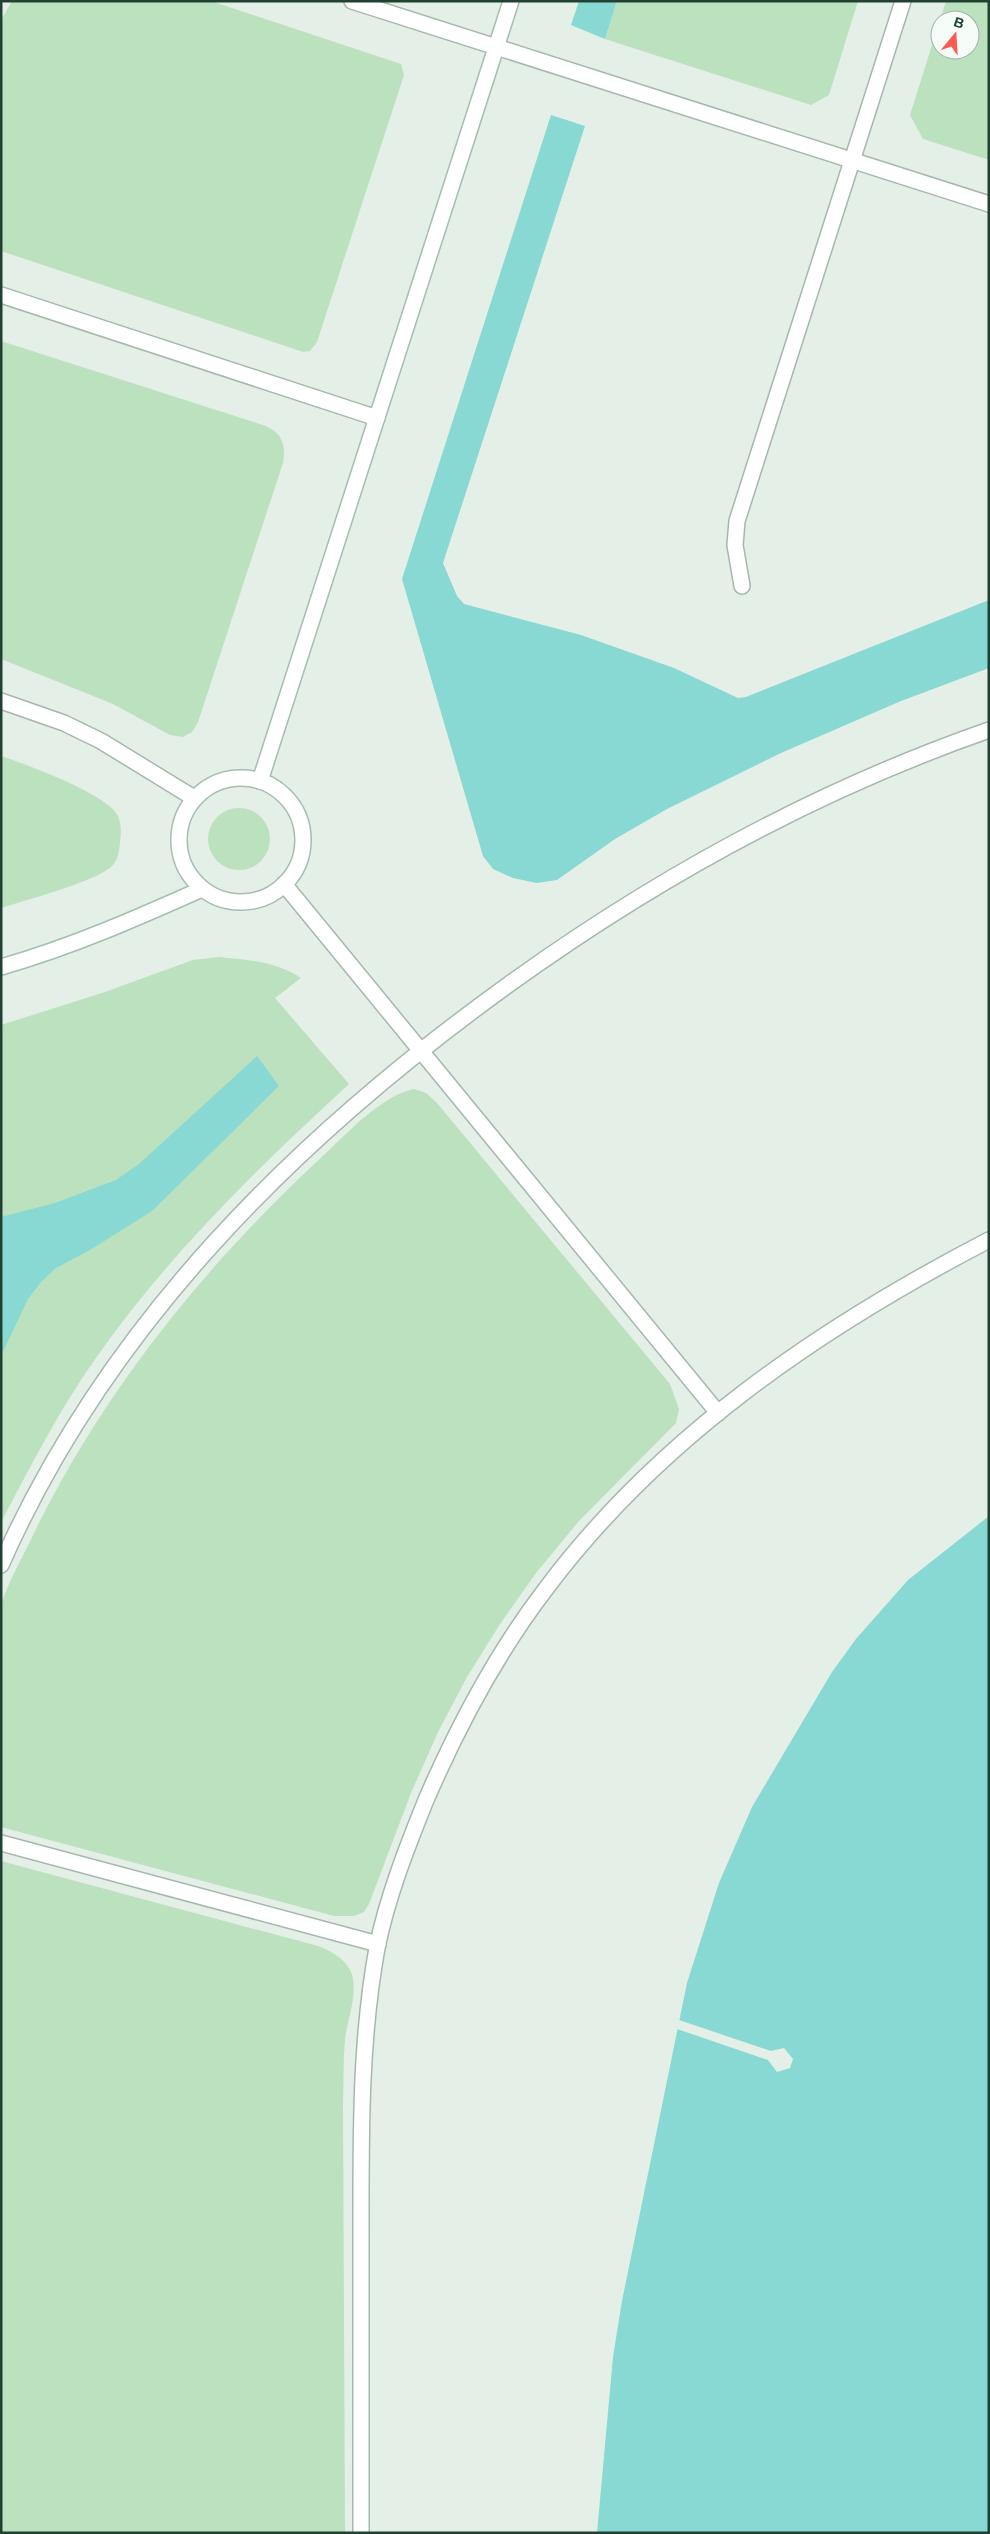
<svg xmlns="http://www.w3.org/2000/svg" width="990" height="2534" viewBox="0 0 990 2534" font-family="Arial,sans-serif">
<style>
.green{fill:#bce1be;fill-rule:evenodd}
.water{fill:#88d8d3}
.pier{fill:#e4efe8}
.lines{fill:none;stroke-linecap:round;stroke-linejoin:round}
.street-casing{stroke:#a6b8ae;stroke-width:18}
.secondary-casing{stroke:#a4beb0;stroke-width:18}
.street{stroke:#fff;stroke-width:15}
.secondary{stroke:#fff;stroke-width:15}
</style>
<rect width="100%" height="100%" fill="#e4efe8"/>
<g class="green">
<path d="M 12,1 L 211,1 L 401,64 L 404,75 L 317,342 L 310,351 L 303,352 L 1,251 L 1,20 Z"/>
<path d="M 617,1 L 858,1 L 829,95 L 811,105 L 605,39 Z"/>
<path d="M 946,1 L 989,1 L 989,160 L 923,139 L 910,115 ZM 940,20 L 970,20 L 970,50 L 940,50 Z"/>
<path d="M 1,341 L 266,426 C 283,434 286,446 283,463 L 198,722 L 192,732 L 183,737 L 170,735 L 113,704 L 1,659 Z"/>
<path d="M 1,756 C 26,764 103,793 116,813 C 122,821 121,833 120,843 C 119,851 118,861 111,867 C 94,882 26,900 1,908 Z"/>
<circle cx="239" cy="839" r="31"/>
<path d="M 219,957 C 248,960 276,961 301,978 L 275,998 L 349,1084 C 250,1175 153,1270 79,1383 C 50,1428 26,1475 1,1522 L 1,1025 L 102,993 L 193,960 Z"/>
<path d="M 414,1089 L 426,1093 L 437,1103 L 670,1384 L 679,1409 L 676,1423 L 579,1521 L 536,1573 L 500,1624 L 467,1677 L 438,1732 L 411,1793 L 369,1904 L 364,1912 L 354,1916 L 334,1916 L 1,1827 C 1,1776 1,1725 1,1674 C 1,1653 0,1628 1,1607 C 5,1587 25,1553 34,1533 C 105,1388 207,1263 325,1154 C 348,1132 383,1095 414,1089 Z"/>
<path d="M 1,1861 L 318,1946 C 331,1951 348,1960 352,1975 C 358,1995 347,2020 345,2040 C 343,2061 344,2082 343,2102 L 345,2533 L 1,2533 Z"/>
</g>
<g class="water">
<path d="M 579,1 L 617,1 L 605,39 L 571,25 Z"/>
<path d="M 551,115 L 585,126 L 443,563 L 457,596 L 464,604 L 581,635 L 674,668 L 738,698 L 746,697 L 989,600 L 989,668 L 901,701 L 781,753 L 667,809 L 615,839 L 557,880 L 537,883 L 513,878 L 493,869 L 483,856 L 402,579 Z"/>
<path d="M 257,1056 L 279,1086 L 152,1211 L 90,1250 L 56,1268 L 41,1282 L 28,1299 L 1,1356 L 1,1217 L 55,1203 L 116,1180 L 139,1164 Z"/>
<path d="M 989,1516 L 989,2533 L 597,2533 L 613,2357 L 622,2301 L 687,1983 L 719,1883 L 752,1807 L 832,1672 L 856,1639 L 908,1580 Z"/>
</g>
<path class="pier" d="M 679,2020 L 771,2051 L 784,2048 L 793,2059 L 790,2068 L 777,2072 L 768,2060 L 677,2029 Z"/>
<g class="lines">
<g class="street-casing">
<g id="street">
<path d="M 352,1 L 989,204"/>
<path d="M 1,295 L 377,418"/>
<path d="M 742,586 L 735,545 L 737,521 L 903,1"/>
<path d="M 1,701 L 64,723 L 101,741 L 194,798"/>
<path d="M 284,884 L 718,1413"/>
<path d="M 1,1565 C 107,1324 297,1137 508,985 C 655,879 817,790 989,730"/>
<path d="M 1,1843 L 378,1944"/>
<path d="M 361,2533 C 361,2431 361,2330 361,2228 C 361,2134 360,2041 377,1948 C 387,1898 407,1847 426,1800 C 458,1726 496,1654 545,1590 C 659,1437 821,1327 989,1240"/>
</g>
</g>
<g class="secondary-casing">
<g id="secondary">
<circle cx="241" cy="840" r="62"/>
<path d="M 260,781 L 511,1"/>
<path d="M 1,967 C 71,947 137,918 202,889"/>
</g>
</g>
<use href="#street" class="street"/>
<use href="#secondary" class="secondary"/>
</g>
<rect width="990" height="2534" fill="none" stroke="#214233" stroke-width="5"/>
<g transform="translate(955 35) rotate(18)"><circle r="24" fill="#f5fbf7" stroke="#a0b1a9"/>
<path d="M0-4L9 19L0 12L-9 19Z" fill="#fd5954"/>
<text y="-8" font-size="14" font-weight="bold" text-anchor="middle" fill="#214233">B</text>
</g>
</svg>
